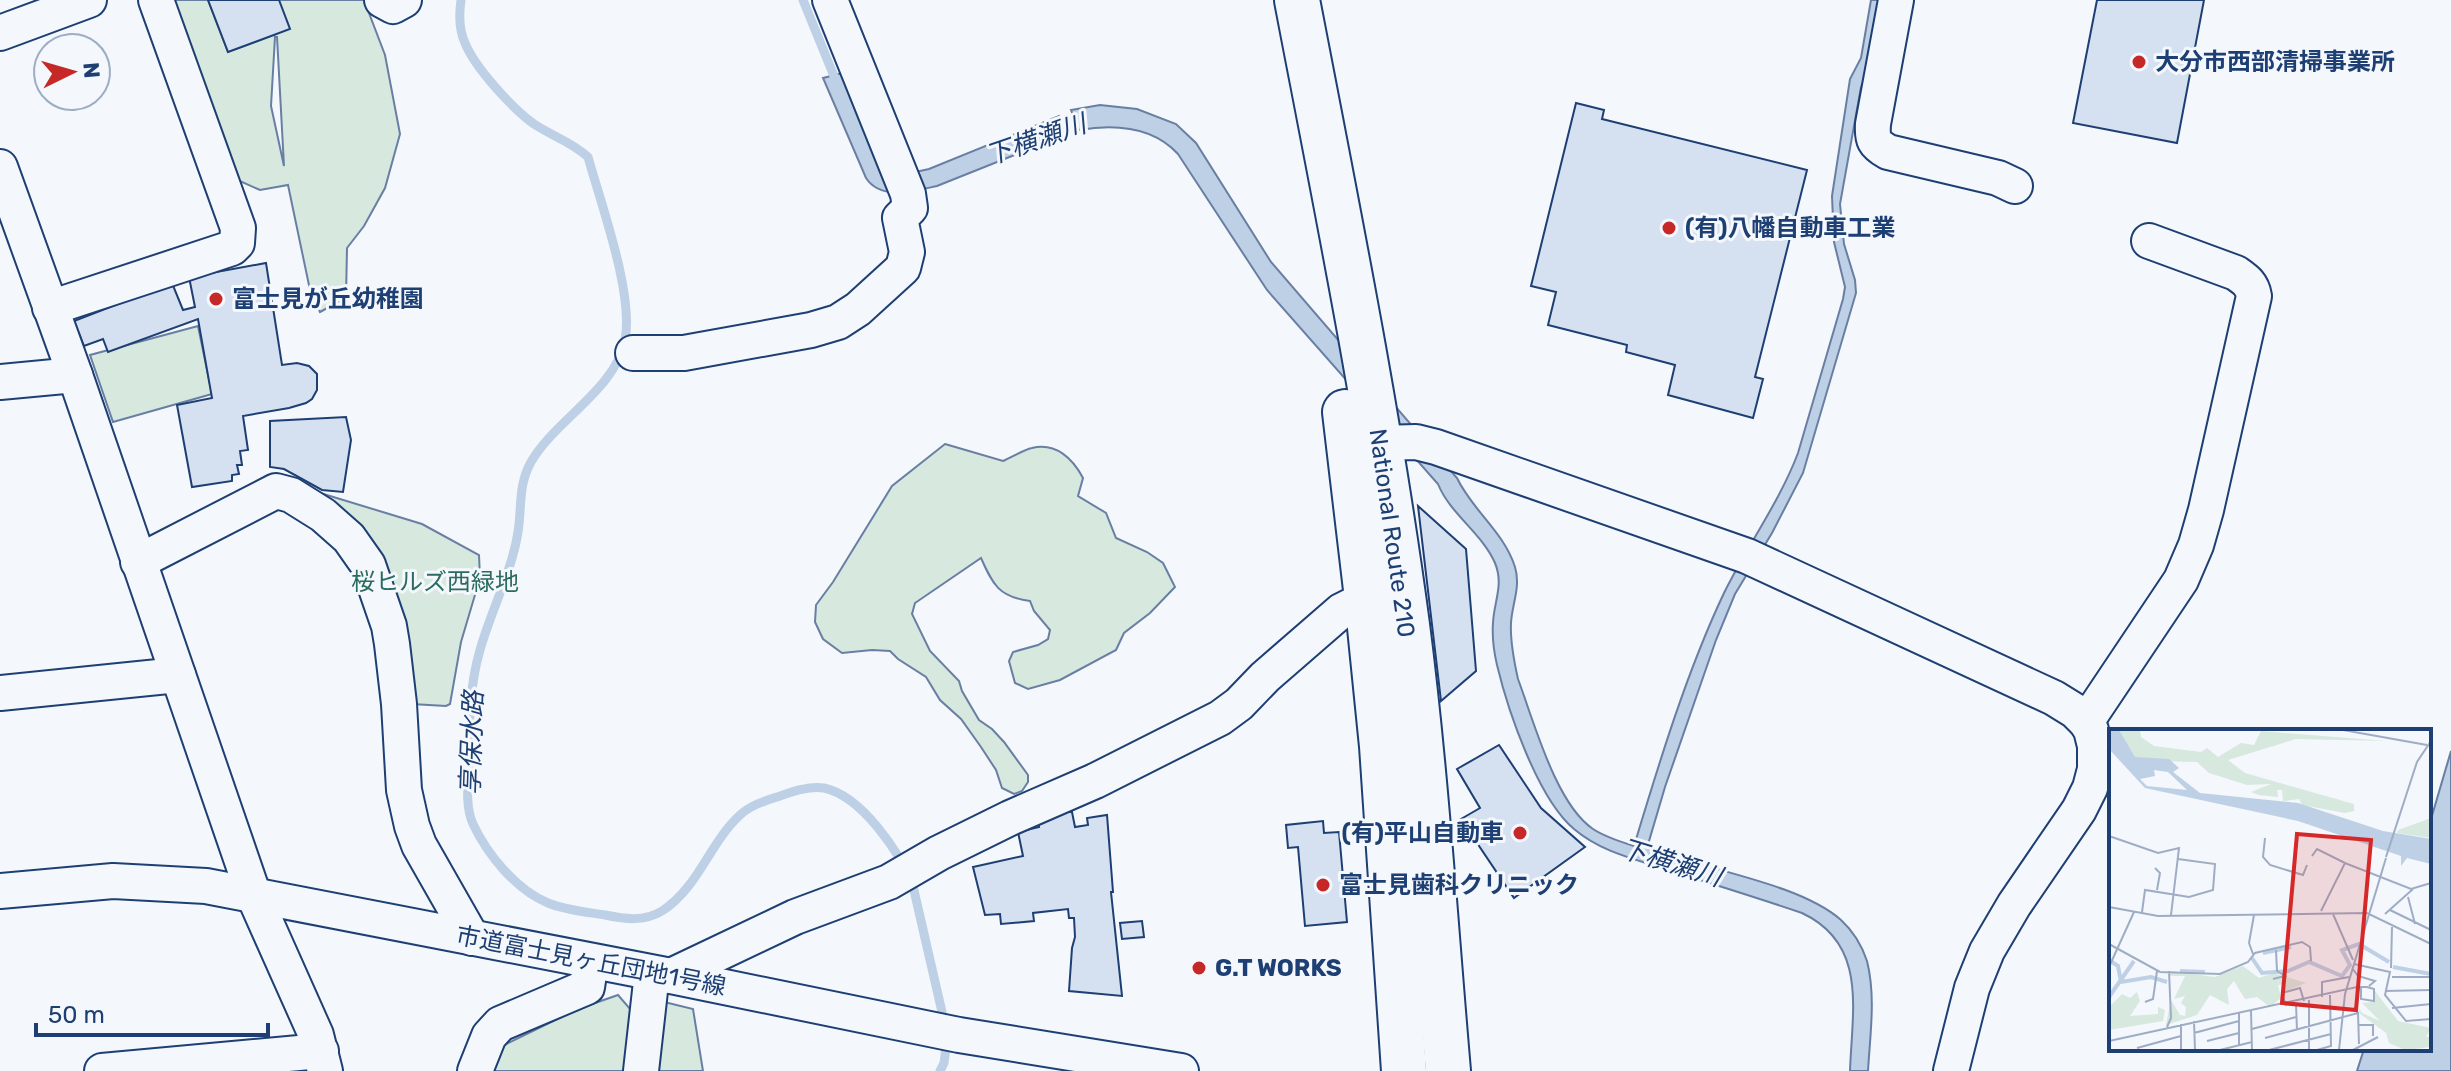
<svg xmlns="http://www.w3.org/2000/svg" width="2451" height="1071" viewBox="0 0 2451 1071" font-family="Rubik,'Noto Sans JP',sans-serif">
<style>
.green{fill:#d7e8df;stroke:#687fa3;stroke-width:2;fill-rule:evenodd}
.water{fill:#bed0e5;stroke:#687fa3;stroke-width:2}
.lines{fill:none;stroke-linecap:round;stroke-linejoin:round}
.stream{stroke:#bed0e5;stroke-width:9}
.building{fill:#d5e0f0;stroke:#1d3f73;stroke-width:2}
.minor-casing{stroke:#1d3f73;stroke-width:38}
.highway-casing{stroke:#1d3f73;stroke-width:48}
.minor{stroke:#f4f7fb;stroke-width:34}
.highway{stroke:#f4f7fb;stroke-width:44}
.poi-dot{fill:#c62828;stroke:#f4f7fb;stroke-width:3}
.labels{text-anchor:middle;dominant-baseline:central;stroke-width:6;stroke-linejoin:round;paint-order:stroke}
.poi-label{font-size:24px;font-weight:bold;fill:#1d3f73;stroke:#f4f7fb;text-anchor:start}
.street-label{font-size:24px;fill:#1d3f73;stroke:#f4f7fb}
.park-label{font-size:24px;fill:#2c6c60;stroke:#f4f7fb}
.water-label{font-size:26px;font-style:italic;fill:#1d3f73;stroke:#f4f7fb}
.inset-river{fill:none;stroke:#bed0e5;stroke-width:4}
.inset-road{fill:none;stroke:#9eadc5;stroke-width:2}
.view{fill:#d62828;fill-opacity:0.15;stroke:#d62828;stroke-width:4}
.inset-edge{fill:none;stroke:#1d3f73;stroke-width:4}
</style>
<rect width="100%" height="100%" fill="#f4f7fb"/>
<g class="green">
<path d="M 166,0 L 208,0 L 228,52 L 276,34 L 274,0 L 364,0 L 385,55 L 400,134 L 385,188 L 364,226 L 347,248 L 346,298 L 320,312 L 310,290 L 288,185 L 260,190 L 233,178 ZM 275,37 L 277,37 L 284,166 L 271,106 Z"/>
<path d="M 198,326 L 212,394 L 113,422 L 90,355 Z"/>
<path d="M 945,444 L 1003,461 C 1012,457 1023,450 1032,448 C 1056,442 1073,459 1083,478 L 1078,496 L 1106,513 L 1116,538 L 1147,552 L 1163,563 L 1175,587 L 1150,613 L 1124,633 L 1116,650 L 1060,680 L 1028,689 L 1015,683 L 1009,661 L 1013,652 L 1038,645 L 1048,639 L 1050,630 L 1034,611 L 1030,601 C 999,597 993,585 981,558 L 915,603 L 912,614 L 930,651 L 959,681 L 962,691 L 979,720 L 992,729 L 1004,742 L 1028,775 L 1028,782 L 1022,791 L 1014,794 L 1002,788 L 996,770 L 981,747 L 961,719 L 940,700 L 926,677 L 898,659 L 890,651 L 872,650 L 842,653 L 823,639 L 815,622 L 816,605 L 833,582 L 892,486 Z"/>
<path d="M 317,492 L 422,524 L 479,555 L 480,578 L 461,642 L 450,704 L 446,706 L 412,704 Z"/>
<path d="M 618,995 L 631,1010 L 624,1071 L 489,1071 L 492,1051 L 578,1009 Z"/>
<path d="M 656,1000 L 693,1009 L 703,1071 L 649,1071 Z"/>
</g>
<g class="water">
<path d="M 1871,0 L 1884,0 L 1870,69 L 1861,87 L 1840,204 L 1844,244 L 1855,280 L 1856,293 L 1803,473 L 1772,533 L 1735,594 L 1716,640 L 1665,787 L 1647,848 C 1702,869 1799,883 1841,920 C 1853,931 1862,946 1867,961 C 1876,997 1870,1035 1868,1071 L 1850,1071 C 1852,1010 1868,944 1802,913 C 1758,898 1713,884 1668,870 C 1635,859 1601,852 1574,829 C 1538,799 1508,711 1497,665 C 1494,652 1492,636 1493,623 C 1494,601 1504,585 1495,563 C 1482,533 1450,514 1438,484 L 1267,290 L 1178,154 C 1152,126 1115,124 1079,130 L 1071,110 L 1100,105 L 1137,109 L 1176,124 L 1196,143 L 1271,262 L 1457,478 C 1472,510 1504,532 1515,567 C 1521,587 1512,604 1511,623 C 1510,641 1514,661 1518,679 C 1534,722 1556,804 1593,829 C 1605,837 1621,842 1634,846 C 1659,763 1687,671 1724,593 C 1747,546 1779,503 1798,453 L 1843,299 L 1845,287 L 1834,242 L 1832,196 L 1850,79 L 1861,58 Z"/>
<path d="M 843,73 L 911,173 L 929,169 L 1059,116 L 1067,134 L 937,186 C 914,191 881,201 866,178 L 823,78 Z"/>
<path d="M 2451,751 L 2451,1071 L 2357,1071 L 2364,1049 L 2429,1049 L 2429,826 Z"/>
</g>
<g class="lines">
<g class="stream">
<path d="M 461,0 C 459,14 459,30 465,43 C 475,68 513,109 534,124 C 552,136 572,142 588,157 C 601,204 634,294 625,340 C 616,389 555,420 531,462 C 518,485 522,507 518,532 C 512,571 491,611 480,650 C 469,687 469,727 469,766 C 468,784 465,806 473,824 C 487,854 516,890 548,903 C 565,910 586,912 605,915 C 625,919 644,922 662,911 C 698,888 709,844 739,816 C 750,805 765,801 780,796 C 794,791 809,786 824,788 C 862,796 900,853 913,886 L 945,1025"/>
<path d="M 803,0 L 838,86"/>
<path d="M 1053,128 L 1084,118"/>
<path d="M 940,1071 L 944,1063 L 947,1040"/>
</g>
</g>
<g class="building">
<path d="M 208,0 L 279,0 L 290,29 L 228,52 Z"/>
<path d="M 2097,0 L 2204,0 L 2177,143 L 2073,123 Z"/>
<path d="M 1576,103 L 1604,110 L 1602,119 L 1807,170 L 1755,377 L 1763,379 L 1753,418 L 1668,395 L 1675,365 L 1626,352 L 1627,345 L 1548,325 L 1556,292 L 1531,286 Z"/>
<path d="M 266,263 L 282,365 L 297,363 L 309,366 L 317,374 L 317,390 L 312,399 L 306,403 L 289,408 L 243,416 L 248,450 L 240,451 L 242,465 L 237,465 L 239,474 L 232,475 L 232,481 L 192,487 L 177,405 L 212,398 L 198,319 L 108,352 L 103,339 L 84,346 L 74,321 L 172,283 L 183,310 L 195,307 L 189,277 Z"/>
<path d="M 346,417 L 351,440 L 343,492 L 322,490 L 284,469 L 270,467 L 270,421 Z"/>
<path d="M 1418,506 L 1466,549 L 1476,671 L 1441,701 Z"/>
<path d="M 1499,745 L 1541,808 L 1585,847 L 1514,898 L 1461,819 L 1480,808 L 1457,769 Z"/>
<path d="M 1043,812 L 1072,812 L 1075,827 L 1088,825 L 1087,818 L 1107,815 L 1113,892 L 1111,892 L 1122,996 L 1069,991 L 1072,948 L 1075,937 L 1074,918 L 1069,918 L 1068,909 L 1033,913 L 1034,921 L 1001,924 L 1000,914 L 985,915 L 973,867 L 1023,856 L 1018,832 L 1039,827 L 1038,819 Z"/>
<path d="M 1323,821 L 1324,833 L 1339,832 L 1347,922 L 1305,926 L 1298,847 L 1288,848 L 1286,825 Z"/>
<path d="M 1142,921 L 1144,937 L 1122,939 L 1120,923 Z"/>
</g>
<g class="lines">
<g class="minor-casing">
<g id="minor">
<path d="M 382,0 L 393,6 L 404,0"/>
<path d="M 1896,0 L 1873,124 C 1872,140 1874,144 1888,152 L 1998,178 L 2015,186"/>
<path d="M 0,33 L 89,0"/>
<path d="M 0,167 L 75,375 L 254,896 L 316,1035 L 325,1071"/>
<path d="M 50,308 L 232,248 L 237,243 L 238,228 L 156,0"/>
<path d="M 633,353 L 684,353 L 811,330 L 838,322 L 858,309 L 903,268 L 907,252 L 900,218 L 910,208 L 908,194 L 830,0"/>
<path d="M 0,382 L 75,375"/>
<path d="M 1379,443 L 1416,442 L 1436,447 L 1747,556 L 2054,698 L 2075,711 L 2086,722 L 2091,730 L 2095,746 L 2095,769 L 2090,788 L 2079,810 L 2014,905 L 1987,951 L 1972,988 L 1951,1071"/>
<path d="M 138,562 L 276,491 L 291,495 L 323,515 L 349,538 L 368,565 L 389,626 L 392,644 L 399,704 L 404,790 L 412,826 L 419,845 L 472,938"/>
<path d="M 0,693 L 178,675"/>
<path d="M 2086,722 L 2181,580 L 2196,545 L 2206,510 L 2254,296 C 2252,284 2246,280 2236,273 L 2149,241"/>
<path d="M 0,891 L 113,881 L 206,886 L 671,976 L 959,1035 L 1181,1071"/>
<path d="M 671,976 L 795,917 L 889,882 L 939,853 L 1010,818 L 1095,781 L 1220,718 L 1239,704 L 1265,677 L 1341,611 L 1367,598"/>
<path d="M 102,1071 L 321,1051"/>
<path d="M 475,1071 L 489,1036 L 500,1024 L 587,987 L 591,961"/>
<path d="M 641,1071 L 652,973"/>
</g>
</g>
<g class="highway-casing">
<g id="highway">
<path d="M 1297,0 C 1337,208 1379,415 1407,625 C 1426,773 1435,922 1448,1071"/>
<path d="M 1345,412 L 1367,598 L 1382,746 L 1404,1071"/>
</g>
</g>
<use href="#minor" class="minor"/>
<use href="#highway" class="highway"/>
</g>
<g class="poi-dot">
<circle cx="2139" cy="62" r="8"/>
<circle cx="1669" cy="228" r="8"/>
<circle cx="216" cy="299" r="8"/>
<circle cx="1520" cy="833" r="8"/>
<circle cx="1323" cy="885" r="8"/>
<circle cx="1199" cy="968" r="8"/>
</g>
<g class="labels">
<g class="poi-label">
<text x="2155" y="62">大分市西部清掃事業所</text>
<text x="1685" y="228">(有)八幡自動車工業</text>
<text x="232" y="299">富士見が丘幼稚園</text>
<text x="1504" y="833" text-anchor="end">(有)平山自動車</text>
<text x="1339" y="885">富士見歯科クリニック</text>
<text x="1215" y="968">G.T WORKS</text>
</g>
<g class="street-label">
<text transform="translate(1392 533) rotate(82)">National Route 210</text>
<text transform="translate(591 961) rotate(11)">市道富士見ヶ丘団地1号線</text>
</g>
<g class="park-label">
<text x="435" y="582">桜ヒルズ西緑地</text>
</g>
<g class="water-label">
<text transform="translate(1036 140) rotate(-19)">下横瀬川</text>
<text transform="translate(472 743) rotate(-88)">享保水路</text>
<text transform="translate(1671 863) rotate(17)">下横瀬川</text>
</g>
</g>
<g transform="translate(2109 729)">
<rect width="322" height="322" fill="#f4f7fb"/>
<path d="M 7,1 L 31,1 L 32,8 L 45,17 L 92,23 L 98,19 L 109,28 L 132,14 L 145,16 L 152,2 L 277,12 L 187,10 L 119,31 L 136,44 L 245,75 L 245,82 L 236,84 L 193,76 L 190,70 L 174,72 L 173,61 L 168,61 L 169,68 L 150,66 L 142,63 L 162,55 L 138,56 L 100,44 L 88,33 L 38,32 L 21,27 ZM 322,89 L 322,109 L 288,104 L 289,101 ZM 134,237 L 150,249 L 165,244 L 197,254 L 174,263 L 177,255 L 169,256 L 172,269 L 161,278 L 148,268 L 136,270 L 125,252 L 118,260 L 120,276 L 101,266 L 88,286 L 57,296 L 62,271 L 71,286 L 76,287 L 77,278 L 72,274 L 76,267 L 65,270 L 76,247 L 61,247 L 61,242 L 106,248 ZM 266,262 L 289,292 L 322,299 L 317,308 L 322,308 L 322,318 L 296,321 L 280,314 L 277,304 L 250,284 L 250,279 L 253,284 L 271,292 L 253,274 L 265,273 ZM 28,263 L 31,272 L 21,287 L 49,285 L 49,278 L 56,281 L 54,292 L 0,301 L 0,278 L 13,265 L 21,269 Z" fill="#d7e8df"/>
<path d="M 0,1 L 10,1 L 26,28 L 60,30 L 70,39 L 64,43 L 91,64 L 189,74 L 274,102 L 322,110 L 322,135 L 298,129 L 292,137 L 292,127 L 189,92 L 36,59 L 0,20 ZM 45,41 L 59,43 L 78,61 L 38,57 L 31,50 L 46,47 Z" fill="#bed0e5" fill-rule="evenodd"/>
<path class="inset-river" d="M 154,224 L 182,218M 143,229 L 153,244 L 179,242 L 200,233 L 233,247 L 241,236 L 233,221 L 250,215 L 280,233M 0,231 L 9,237 L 12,253 L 42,248 L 58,253M 284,238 L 322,245M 71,242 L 96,243M 0,268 L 25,232"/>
<path class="inset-road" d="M 234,1 L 318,16M 0,107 L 49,124 L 70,119 L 62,186M 156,109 L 154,128 L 161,136 L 194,146 L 198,136M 203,127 L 208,120 L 236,134M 277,128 L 308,33 L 322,12M 46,139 L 51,144 L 48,161M 299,168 L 306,195M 0,178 L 49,187 L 258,184 L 322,215M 281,181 L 322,201M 212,182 L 236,134 L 302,160 L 322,154M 33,183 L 36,161 L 80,168 L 104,161 L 106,135 L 69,130M 224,185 L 244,231M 276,185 L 304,160M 0,215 L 51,243 L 111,245 L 139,233 L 146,224 L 193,213 L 201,218 L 202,232M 144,225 L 140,214 L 145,186M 245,235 L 281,243 L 276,266 L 297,292 L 322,290M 0,238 L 25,183M 243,239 L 249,247 L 266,252 L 260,257M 282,239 L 283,198M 283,248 L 322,248M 164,250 L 176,247 L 168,242 L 167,221M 248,259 L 248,284M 276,262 L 322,261M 213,268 L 213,253 L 240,248M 200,271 L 200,321M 36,273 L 44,270 L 48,242M 187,275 L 188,301M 177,277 L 173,264 L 191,259 L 195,272M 283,279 L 322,275M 142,282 L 143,321M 130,283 L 130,316M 85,292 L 86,321M 72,295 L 72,321M 250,296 L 264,296 L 264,307M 58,298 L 62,289 L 60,242M 143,300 L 187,288M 85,304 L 130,292M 156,309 L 249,284 L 250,315M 0,312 L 248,258 L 258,258 L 265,260 L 265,272 L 252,270 L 252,258M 98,312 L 130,304M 28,319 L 72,307M 111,321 L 143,313M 160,321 L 222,305M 208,321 L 222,317 L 221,266M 230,321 L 236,265 L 277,129M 244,321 L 269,308M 252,321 L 290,321"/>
<path class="view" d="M 188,105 L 262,111 L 247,281 L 173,274 Z"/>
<rect width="322" height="322" class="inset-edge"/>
</g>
<g transform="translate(72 72) rotate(85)"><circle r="38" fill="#f4f7fb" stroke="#9eadc5" stroke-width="2"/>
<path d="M0-6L14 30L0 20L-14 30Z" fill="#c62828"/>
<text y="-12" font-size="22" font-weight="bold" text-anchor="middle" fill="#1d3f73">N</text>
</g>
<path d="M36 1023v12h232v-12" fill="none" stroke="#1d3f73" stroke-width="4"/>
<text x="48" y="1023" font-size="24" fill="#1d3f73" stroke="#f4f7fb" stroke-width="6" paint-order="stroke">50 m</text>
</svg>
